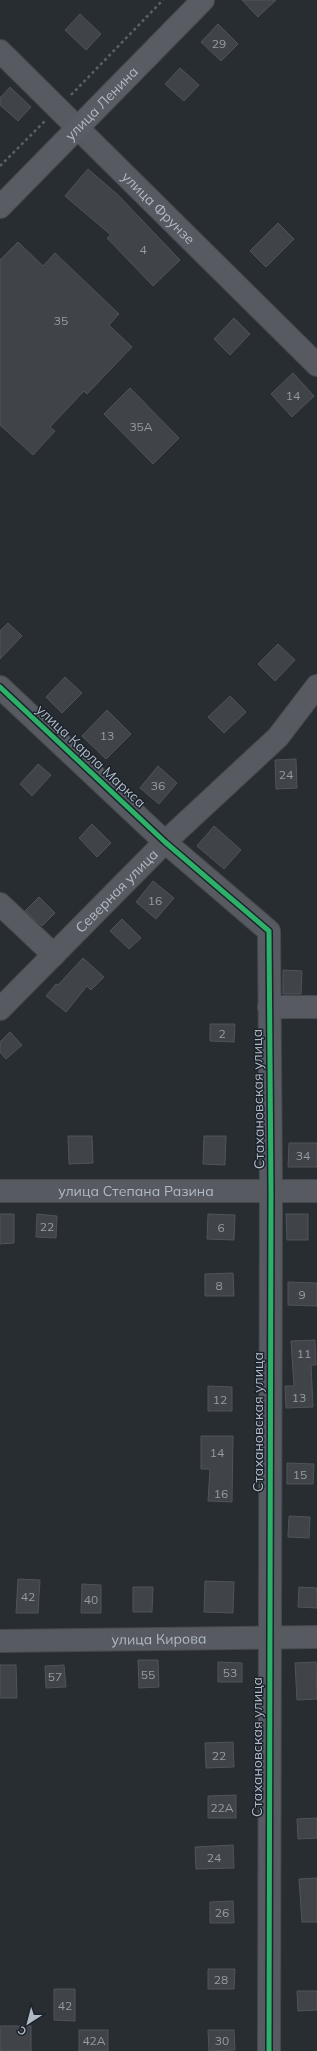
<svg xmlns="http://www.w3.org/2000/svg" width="317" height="2051" viewBox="0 0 317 2051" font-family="Mulish,sans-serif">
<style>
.building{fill:#404449;stroke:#4f545a}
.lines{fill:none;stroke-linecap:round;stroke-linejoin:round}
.minor-casing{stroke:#46494d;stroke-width:24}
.major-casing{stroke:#45494f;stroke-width:24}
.path{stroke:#5b6065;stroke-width:2.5;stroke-dasharray:3 3;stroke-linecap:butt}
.minor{stroke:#575b61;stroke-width:22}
.major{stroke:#595d63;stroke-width:22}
.cycleway-casing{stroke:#1b232c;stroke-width:8}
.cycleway{stroke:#2db169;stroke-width:5}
.labels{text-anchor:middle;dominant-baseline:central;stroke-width:3;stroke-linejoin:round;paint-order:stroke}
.number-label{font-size:12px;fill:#959ca5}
.street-label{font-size:14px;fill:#b1b9c4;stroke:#1b232c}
</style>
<rect width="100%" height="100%" fill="#282d32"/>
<g class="building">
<path d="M 242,0 L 276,0 L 258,17 Z"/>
<path d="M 80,14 L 101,34 L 86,50 L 65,30 Z"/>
<path d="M 218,24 L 238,44 L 221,61 L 201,42 Z"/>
<path d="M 180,68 L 199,85 L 184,101 L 165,84 Z"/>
<path d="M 10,87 L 31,107 L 18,121 L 0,105 L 0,98 Z"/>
<path d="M 88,169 L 118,195 L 180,260 L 153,286 L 107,238 L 111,235 L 65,196 Z"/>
<path d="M 278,223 L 294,239 L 266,267 L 250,251 Z"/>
<path d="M 18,242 L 43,266 L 55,253 L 119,314 L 109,325 L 132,347 L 87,394 L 84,391 L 50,427 L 55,431 L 33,455 L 0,425 L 0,260 Z"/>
<path d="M 234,318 L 250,334 L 230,355 L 214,339 Z"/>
<path d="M 293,373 L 314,396 L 292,417 L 271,394 Z"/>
<path d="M 130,388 L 179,438 L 153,464 L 104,414 Z"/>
<path d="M 8,623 L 22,636 L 0,659 L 0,631 Z"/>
<path d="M 278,644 L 295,660 L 275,681 L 258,664 Z"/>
<path d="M 65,677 L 82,693 L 62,713 L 46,697 Z"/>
<path d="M 230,696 L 246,712 L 224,733 L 208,717 Z"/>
<path d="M 107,710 L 131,734 L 106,759 L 82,736 Z"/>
<path d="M 296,759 L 297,788 L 276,789 L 275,760 Z"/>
<path d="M 38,764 L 51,775 L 32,796 L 20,784 Z"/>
<path d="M 158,766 L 177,783 L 159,804 L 140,788 Z"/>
<path d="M 92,824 L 111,843 L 97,857 L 79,838 Z"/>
<path d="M 214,826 L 241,850 L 224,869 L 197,846 Z"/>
<path d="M 153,881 L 174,898 L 156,919 L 136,902 Z"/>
<path d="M 39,897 L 55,913 L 42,926 L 25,911 Z"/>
<path d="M 122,919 L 141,938 L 129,949 L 110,931 Z"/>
<path d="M 83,958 L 104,977 L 91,990 L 87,986 L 66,1012 L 46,996 L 56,984 L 58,985 Z"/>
<path d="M 283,970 L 302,971 L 301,994 L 283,994 Z"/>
<path d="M 210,1024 L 235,1024 L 234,1042 L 210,1041 Z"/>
<path d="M 10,1032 L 22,1045 L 6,1059 L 0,1052 L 0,1042 Z"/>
<path d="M 68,1136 L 92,1136 L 93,1163 L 69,1164 Z"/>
<path d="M 204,1136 L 226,1136 L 225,1165 L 203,1164 Z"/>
<path d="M 289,1143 L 317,1143 L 317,1167 L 288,1167 Z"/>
<path d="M 0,1214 L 14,1214 L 14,1243 L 0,1244 Z"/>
<path d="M 37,1214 L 57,1216 L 56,1238 L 36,1237 Z"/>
<path d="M 208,1214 L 235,1215 L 234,1240 L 207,1239 Z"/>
<path d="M 286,1214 L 308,1214 L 308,1240 L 287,1240 Z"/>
<path d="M 233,1273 L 234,1296 L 205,1296 L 205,1274 Z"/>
<path d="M 288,1282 L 317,1283 L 317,1306 L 288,1305 Z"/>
<path d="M 315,1340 L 316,1365 L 311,1365 L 313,1407 L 286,1408 L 285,1386 L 294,1386 L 291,1341 Z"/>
<path d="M 208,1386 L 232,1387 L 232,1411 L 208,1411 Z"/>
<path d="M 201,1436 L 233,1436 L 232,1502 L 208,1501 L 210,1469 L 201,1469 Z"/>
<path d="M 287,1463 L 314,1464 L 313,1484 L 287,1484 Z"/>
<path d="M 289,1516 L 310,1517 L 309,1538 L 288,1537 Z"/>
<path d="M 18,1579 L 40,1580 L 38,1613 L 16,1613 Z"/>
<path d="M 205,1581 L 234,1582 L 233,1613 L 204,1612 Z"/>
<path d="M 82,1584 L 101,1585 L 101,1613 L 81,1613 Z"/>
<path d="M 133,1587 L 153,1587 L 152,1612 L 133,1612 Z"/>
<path d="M 299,1587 L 317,1588 L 317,1608 L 298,1607 Z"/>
<path d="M 138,1660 L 158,1660 L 159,1687 L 139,1688 Z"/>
<path d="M 218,1662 L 242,1663 L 242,1682 L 218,1682 Z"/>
<path d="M 316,1662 L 317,1699 L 297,1700 L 295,1663 Z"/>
<path d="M 0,1665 L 16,1665 L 17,1698 L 0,1698 Z"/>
<path d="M 64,1665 L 66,1687 L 46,1688 L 45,1666 Z"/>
<path d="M 233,1742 L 234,1767 L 206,1768 L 205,1743 Z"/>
<path d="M 236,1795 L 236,1818 L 208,1818 L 208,1796 Z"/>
<path d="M 317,1818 L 317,1838 L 298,1839 L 297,1819 Z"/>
<path d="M 233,1845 L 234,1868 L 196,1869 L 195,1847 Z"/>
<path d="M 317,1878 L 317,1922 L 302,1922 L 299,1879 Z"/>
<path d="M 233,1901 L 234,1923 L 210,1923 L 210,1902 Z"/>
<path d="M 208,1969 L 235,1969 L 234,1989 L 208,1989 Z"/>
<path d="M 54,1989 L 75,1989 L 75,2021 L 54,2020 Z"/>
<path d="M 297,1991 L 317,1991 L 317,2010 L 298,2011 Z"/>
<rect x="0" y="2026" width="31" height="25"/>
<rect x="79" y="2030" width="29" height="21"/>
<path d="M 208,2030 L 234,2030 L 235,2050 L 209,2051 Z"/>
</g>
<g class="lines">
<g class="minor-casing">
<g id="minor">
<path id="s1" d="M 0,51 L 317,365"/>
<path d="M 0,687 L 165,842 L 269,931 L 271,1191 L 269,2051"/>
<path d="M 0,904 L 54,955"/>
<path d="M 269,1007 L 317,1007"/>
<path id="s2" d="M 0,1009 L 165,842 L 278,737 L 317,686"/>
<path id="s3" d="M 0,1191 L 317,1191"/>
<path id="s4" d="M 0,1641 L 317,1637"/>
</g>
</g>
<g class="major-casing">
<g id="major">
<path id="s5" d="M 0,207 L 203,0"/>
</g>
</g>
<g class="path">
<path d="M 71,95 L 163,0"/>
<path d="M 0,166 L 45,121"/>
</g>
<use href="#minor" class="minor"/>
<use href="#major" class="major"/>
<g class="cycleway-casing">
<path id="cycleway" d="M 0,687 L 165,842 L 269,931 L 271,1191 L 269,2051"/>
</g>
<use href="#cycleway" class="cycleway"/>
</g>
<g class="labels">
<g class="number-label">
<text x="219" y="43">29</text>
<text x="143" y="249">4</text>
<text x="61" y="320">35</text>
<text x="293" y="395">14</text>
<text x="141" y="426">35А</text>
<text x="107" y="735">13</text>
<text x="286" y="774">24</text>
<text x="158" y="785">36</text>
<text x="155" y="900">16</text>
<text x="222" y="1033">2</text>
<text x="303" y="1155">34</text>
<text x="47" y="1226">22</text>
<text x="221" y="1227">6</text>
<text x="219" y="1285">8</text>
<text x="302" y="1294">9</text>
<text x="304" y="1353">11</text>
<text x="299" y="1397">13</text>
<text x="220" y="1399">12</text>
<text x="217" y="1452">14</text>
<text x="300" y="1474">15</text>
<text x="221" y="1493">16</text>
<text x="28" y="1596">42</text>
<text x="91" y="1599">40</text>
<text x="230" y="1672">53</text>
<text x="148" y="1674">55</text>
<text x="55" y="1676">57</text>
<text x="219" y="1755">22</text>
<text x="222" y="1807">22А</text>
<text x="214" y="1857">24</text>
<text x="222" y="1912">26</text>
<text x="221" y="1979">28</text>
<text x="65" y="2005">42</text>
<text x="94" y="2040">42А</text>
<text x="222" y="2040">30</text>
</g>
<g class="street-label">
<text stroke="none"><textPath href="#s5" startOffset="145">улица Ленина</textPath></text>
<text stroke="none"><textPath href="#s1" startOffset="223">улица Фрунзе</textPath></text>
<text transform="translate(91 756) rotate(43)">улица Карла Маркса</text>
<text stroke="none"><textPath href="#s2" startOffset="166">Северная улица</textPath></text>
<text transform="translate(258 1099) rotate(-91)">Стахановская улица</text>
<text stroke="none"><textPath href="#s3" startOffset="136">улица Степана Разина</textPath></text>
<text transform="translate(258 1422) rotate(-90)">Стахановская улица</text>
<text stroke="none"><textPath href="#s4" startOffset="159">улица Кирова</textPath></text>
<text transform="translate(257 1747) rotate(-90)">Стахановская улица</text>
</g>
</g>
<g transform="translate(28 2023) rotate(216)" stroke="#1b232c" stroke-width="3" paint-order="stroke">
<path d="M0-3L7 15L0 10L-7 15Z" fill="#b1b9c4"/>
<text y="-6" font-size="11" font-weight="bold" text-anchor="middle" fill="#b1b9c4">С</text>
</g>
</svg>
